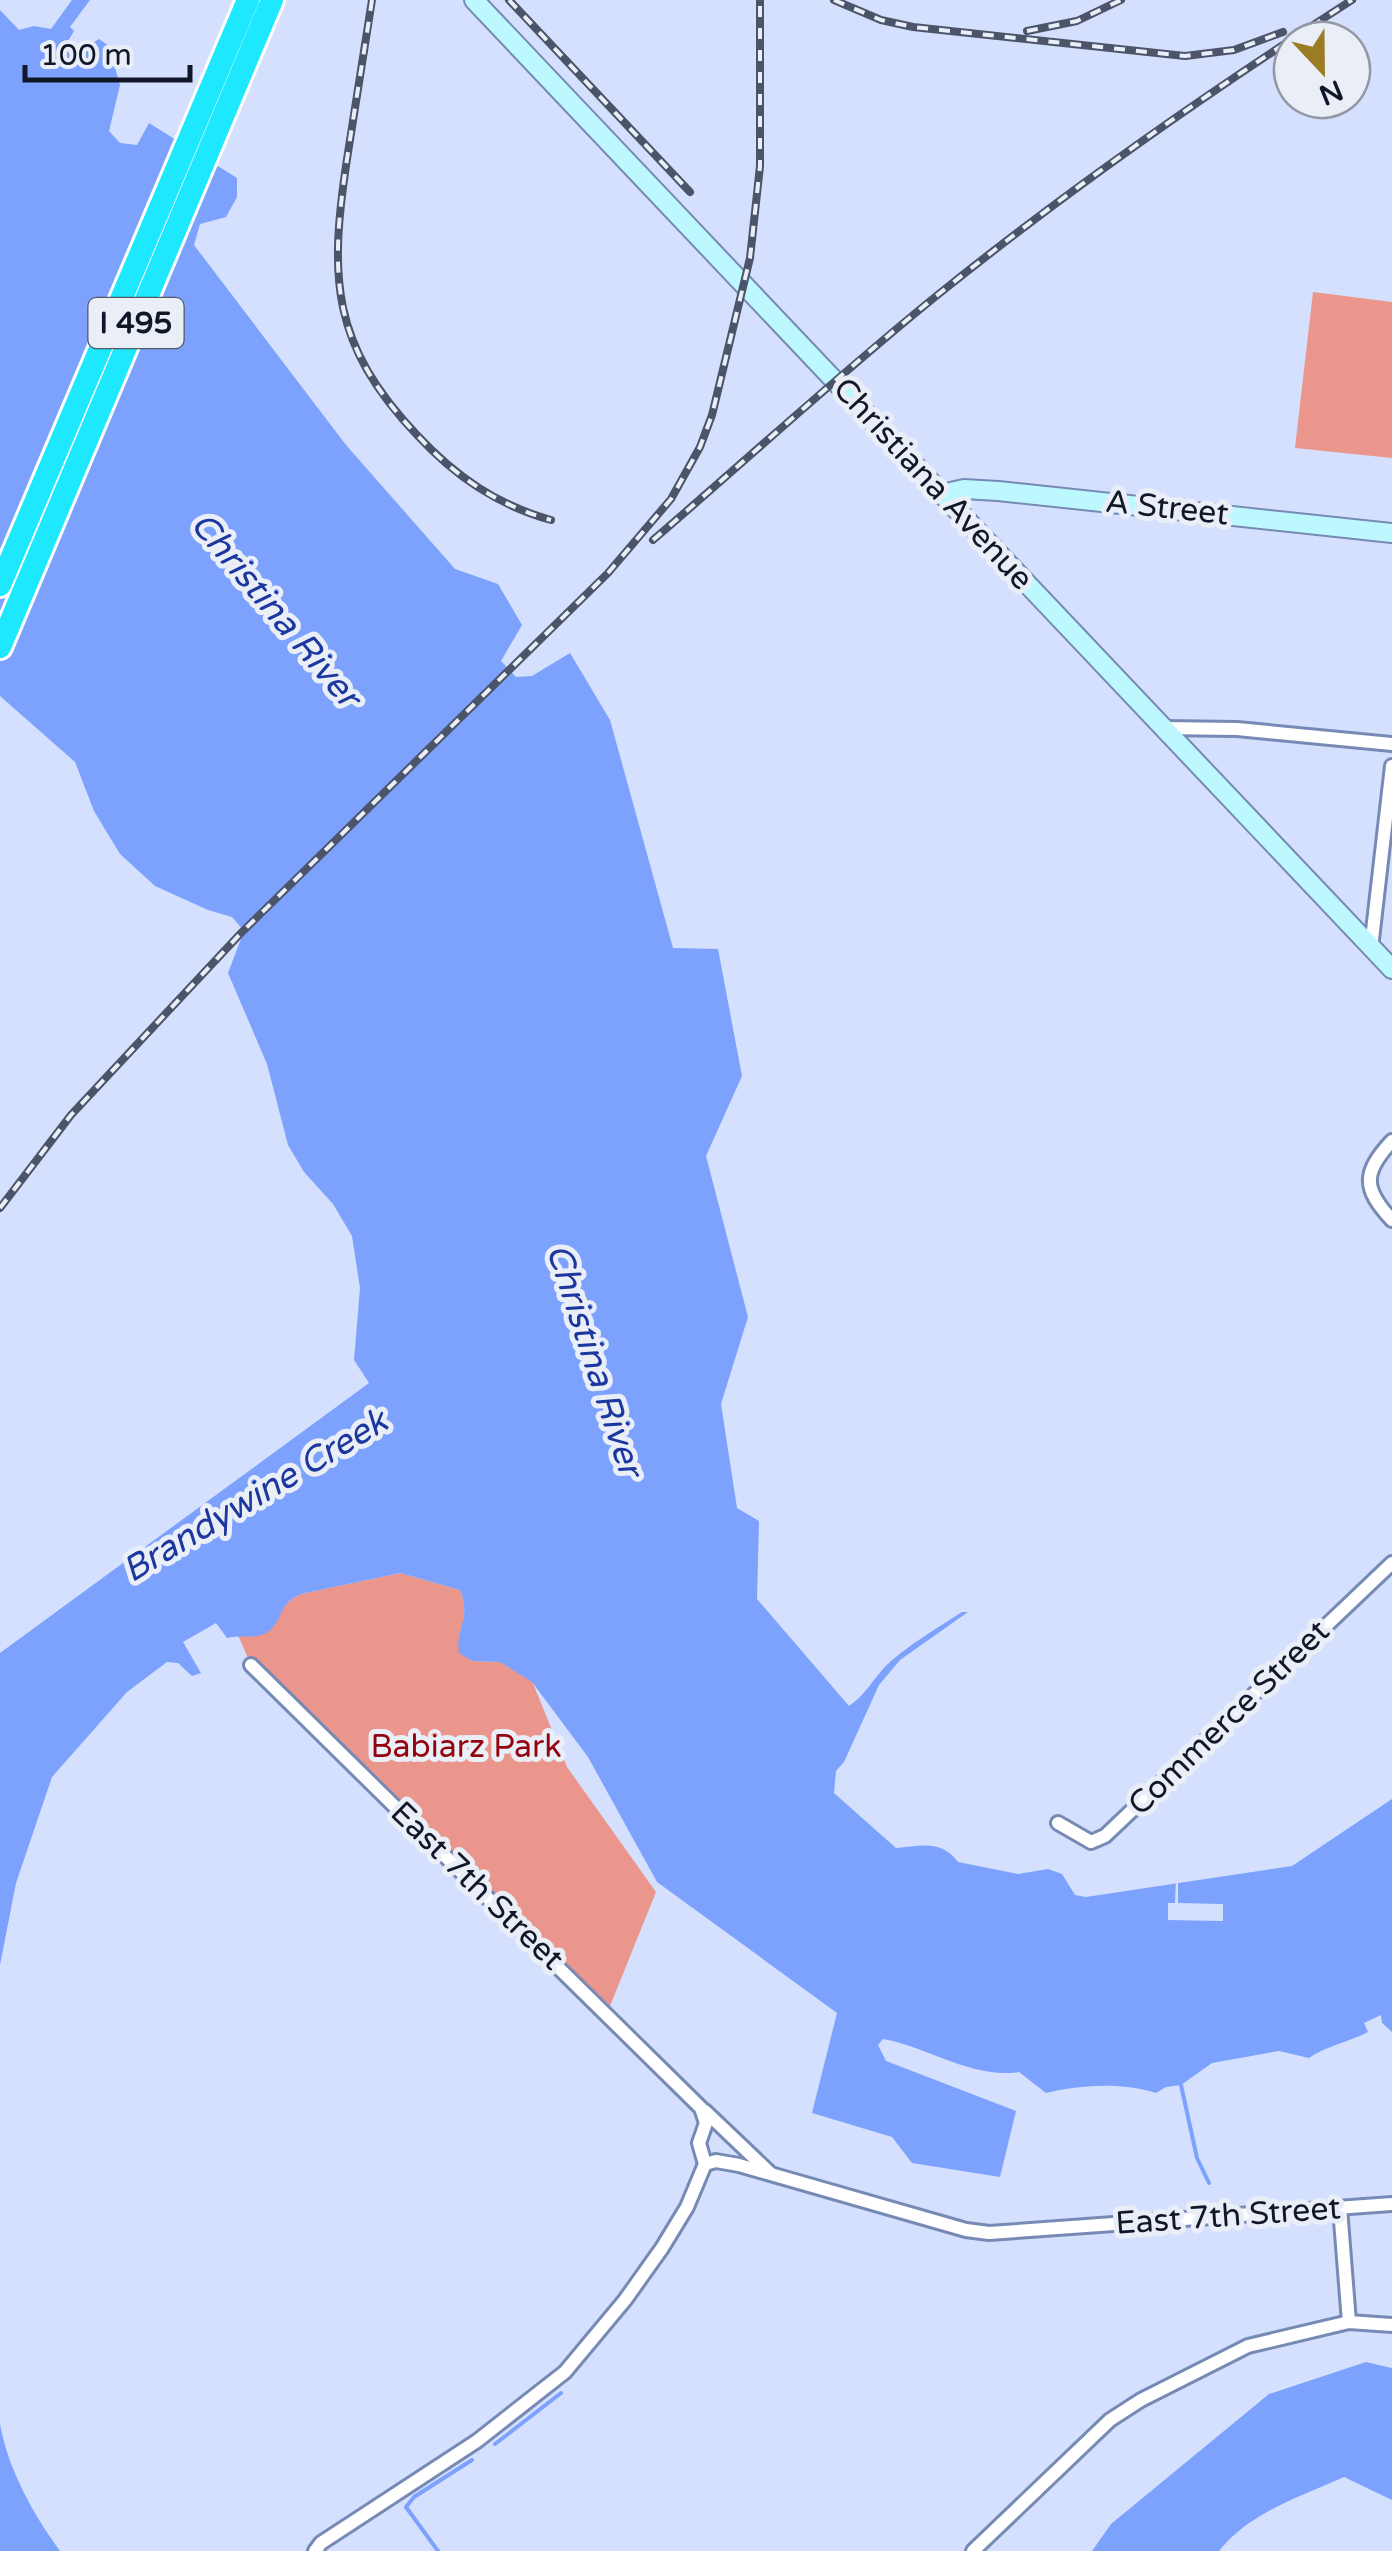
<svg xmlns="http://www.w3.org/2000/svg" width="1392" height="2551" viewBox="0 0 1392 2551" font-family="'Varela Round',sans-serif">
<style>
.green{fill:#ea968d}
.water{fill:#7da2fe}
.pier{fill:#d4e0fd}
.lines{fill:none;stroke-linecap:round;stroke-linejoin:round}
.stream{stroke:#7da2fe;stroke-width:4}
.street-casing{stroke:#7789b5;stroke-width:18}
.secondary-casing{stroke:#7789b5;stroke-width:22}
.highway-casing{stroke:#fff;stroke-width:28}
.street{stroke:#fff;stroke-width:12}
.secondary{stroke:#bcf8fe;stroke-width:18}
.highway{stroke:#1ee8fd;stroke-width:22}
.rail-casing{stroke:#4c5469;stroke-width:8}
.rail{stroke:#e9eef7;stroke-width:4;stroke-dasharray:11;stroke-linecap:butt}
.labels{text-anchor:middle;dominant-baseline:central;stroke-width:10;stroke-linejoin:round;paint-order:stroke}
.shield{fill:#e9eef7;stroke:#525866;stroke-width:2.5}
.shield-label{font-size:30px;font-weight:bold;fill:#111728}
.street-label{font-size:32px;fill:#111728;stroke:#e9eef7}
.park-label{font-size:32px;fill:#95020f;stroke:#e9eef7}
.water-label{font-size:35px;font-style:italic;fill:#1c379f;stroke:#e9eef7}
</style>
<rect width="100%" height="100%" fill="#d4e0fd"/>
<g class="green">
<path d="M 1313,292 L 1392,302 L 1392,458 L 1295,448 Z"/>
<path d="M 400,1573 L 460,1590 C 472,1619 455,1627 460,1653 L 472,1661 L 500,1662 L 532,1681 L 567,1767 L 656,1892 L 610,2006 L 251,1665 L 238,1635 C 284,1640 268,1609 301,1594 Z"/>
</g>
<g class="water">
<path d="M 72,0 L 90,0 L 70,27 L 74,31 L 64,48 L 72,56 L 99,39 L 109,46 L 120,85 L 109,131 L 120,143 L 137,145 L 149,123 L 237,178 L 237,197 L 226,217 L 200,224 L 194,245 L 346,445 L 455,569 L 498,584 L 522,625 L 501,661 L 516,677 L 532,676 L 570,653 L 610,720 L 673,948 L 718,949 L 742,1076 L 706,1156 L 748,1317 L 721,1404 L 737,1508 L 759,1521 L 757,1599 L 849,1706 C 866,1695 873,1678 888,1664 C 907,1646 939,1627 962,1612 L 968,1612 L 900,1660 L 879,1685 L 844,1762 L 836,1771 L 834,1793 L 896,1848 C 920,1846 941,1839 958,1862 L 1018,1874 L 1048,1869 L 1062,1874 L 1075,1895 L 1086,1897 L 1292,1866 L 1392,1799 L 1392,2032 L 1382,2023 L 1381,2015 L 1364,2023 L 1368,2032 C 1349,2042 1326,2046 1309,2058 L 1279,2051 L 1212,2063 L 1181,2085 L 1166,2087 L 1156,2093 C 1122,2082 1080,2085 1046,2093 L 1019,2072 C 972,2079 928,2047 883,2039 L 878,2045 L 886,2061 L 1016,2111 L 1000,2177 L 912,2163 L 892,2137 L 812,2113 L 837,2013 L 657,1882 L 588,1757 L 532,1682 L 500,1662 L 472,1661 L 459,1653 C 455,1627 472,1619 460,1590 L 400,1573 L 301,1594 C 278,1604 284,1618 269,1631 C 258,1640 240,1634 227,1638 L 216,1623 L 183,1642 L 201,1673 L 192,1676 L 178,1663 L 167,1662 L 127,1692 L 52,1777 L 16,1883 L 0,1965 L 0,1653 L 369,1383 L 354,1360 L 360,1288 L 352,1236 L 333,1204 L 304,1172 L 288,1145 L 267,1064 L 228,973 L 244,931 L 232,917 L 208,910 L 155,886 L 120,854 L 94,811 L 75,762 L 0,696 L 0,10 L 19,30 L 34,26 L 51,29 Z"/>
<path d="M 1366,2362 L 1392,2368 L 1392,2500 L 1344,2477 C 1300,2497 1250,2512 1219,2551 L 1092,2551 L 1111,2524 L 1269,2394 Z"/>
<path d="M 0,2424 C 8,2469 33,2514 60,2551 L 0,2551 Z"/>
</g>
<path class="pier" d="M 1176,1878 L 1178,1878 L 1178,1903 L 1223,1904 L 1223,1921 L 1168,1920 L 1168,1903 L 1175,1903 Z"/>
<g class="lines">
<g class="stream">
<path d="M 1181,2085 L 1197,2158 L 1209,2183"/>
<path d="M 495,2444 L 561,2393"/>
<path d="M 438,2551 L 406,2507 L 414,2497 L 472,2460"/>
</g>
<g class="street-casing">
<g id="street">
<path d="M 1162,728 L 1237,729 L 1392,744"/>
<path d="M 1371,948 L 1392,766"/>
<path d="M 1392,1141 C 1363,1172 1362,1188 1392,1220"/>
<path d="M 251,1665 L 701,2108 L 706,2123 L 699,2143 L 705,2164"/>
<path d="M 1058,1823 L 1091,1842 L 1105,1836 L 1392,1563"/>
<path d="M 705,2111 L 770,2173"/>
<path d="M 705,2164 L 716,2161 L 739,2165 L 966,2230 L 989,2233 L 1392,2204"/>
<path d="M 1340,2208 L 1349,2322"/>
<path d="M 315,2551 L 321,2543 L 477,2441 L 565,2372 L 625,2300 L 662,2248 L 687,2207 L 705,2164"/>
<path d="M 973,2551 L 1110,2420 L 1141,2400 L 1248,2346 L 1349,2322 L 1392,2325"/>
</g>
</g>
<g class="secondary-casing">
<g id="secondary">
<path d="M 474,0 L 1392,969"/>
<path d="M 942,494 L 964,489 L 998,491 L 1392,533"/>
</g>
</g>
<g class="highway-casing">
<g id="highway">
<path d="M 0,585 L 248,0"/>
<path d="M 0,647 L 272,0"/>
</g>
</g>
<use href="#street" class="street"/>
<use href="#secondary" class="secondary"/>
<use href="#highway" class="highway"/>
<g class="rail-casing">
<g id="rail">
<path d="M 372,0 C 364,53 355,106 347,159 C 329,278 331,344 417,435 C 455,476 497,505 551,520"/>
<path d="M 509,0 L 690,192"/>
<path d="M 834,0 L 881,20 L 913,27 L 1185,56 L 1234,50 L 1283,32"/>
<path d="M 1027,31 L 1077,21 L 1121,0"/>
<path d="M 653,540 C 750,457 845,369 945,289 C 1076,184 1212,90 1352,0"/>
<path d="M 0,1208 L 71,1115 L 241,933 L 608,573 L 671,499 L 700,447 L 712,415 L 750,258 L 760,166 L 760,0"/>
</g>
</g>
<use href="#rail" class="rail"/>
</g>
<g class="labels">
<rect class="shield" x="88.5" y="298" width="95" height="50" rx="8"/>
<g class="shield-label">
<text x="136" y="323">I 495</text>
</g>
<g class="street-label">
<text transform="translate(933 484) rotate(47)">Christiana Avenue</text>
<text transform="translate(1167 508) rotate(6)">A Street</text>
<text transform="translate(1229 1718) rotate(-44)">Commerce Street</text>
<text transform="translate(477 1886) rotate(44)">East 7th Street</text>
<text transform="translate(1228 2216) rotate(-4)">East 7th Street</text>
</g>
<g class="park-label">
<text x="466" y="1747">Babiarz Park</text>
</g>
<g class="water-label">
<text transform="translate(275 610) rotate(50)">Christina River</text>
<text transform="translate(594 1360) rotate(72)">Christina River</text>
<text transform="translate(255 1496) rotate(-31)">Brandywine Creek</text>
</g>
</g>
<g transform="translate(1322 70) rotate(158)"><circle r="48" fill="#e9eef7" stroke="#9398a4" stroke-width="2.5"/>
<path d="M0-8L18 38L0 25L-18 38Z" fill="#9c7b25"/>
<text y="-15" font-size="28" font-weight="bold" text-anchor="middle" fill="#111728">N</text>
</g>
<path d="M25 65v15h165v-15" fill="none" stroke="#111728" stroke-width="5"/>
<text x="40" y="65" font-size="30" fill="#111728" stroke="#e9eef7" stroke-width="8" paint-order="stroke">100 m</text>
</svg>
